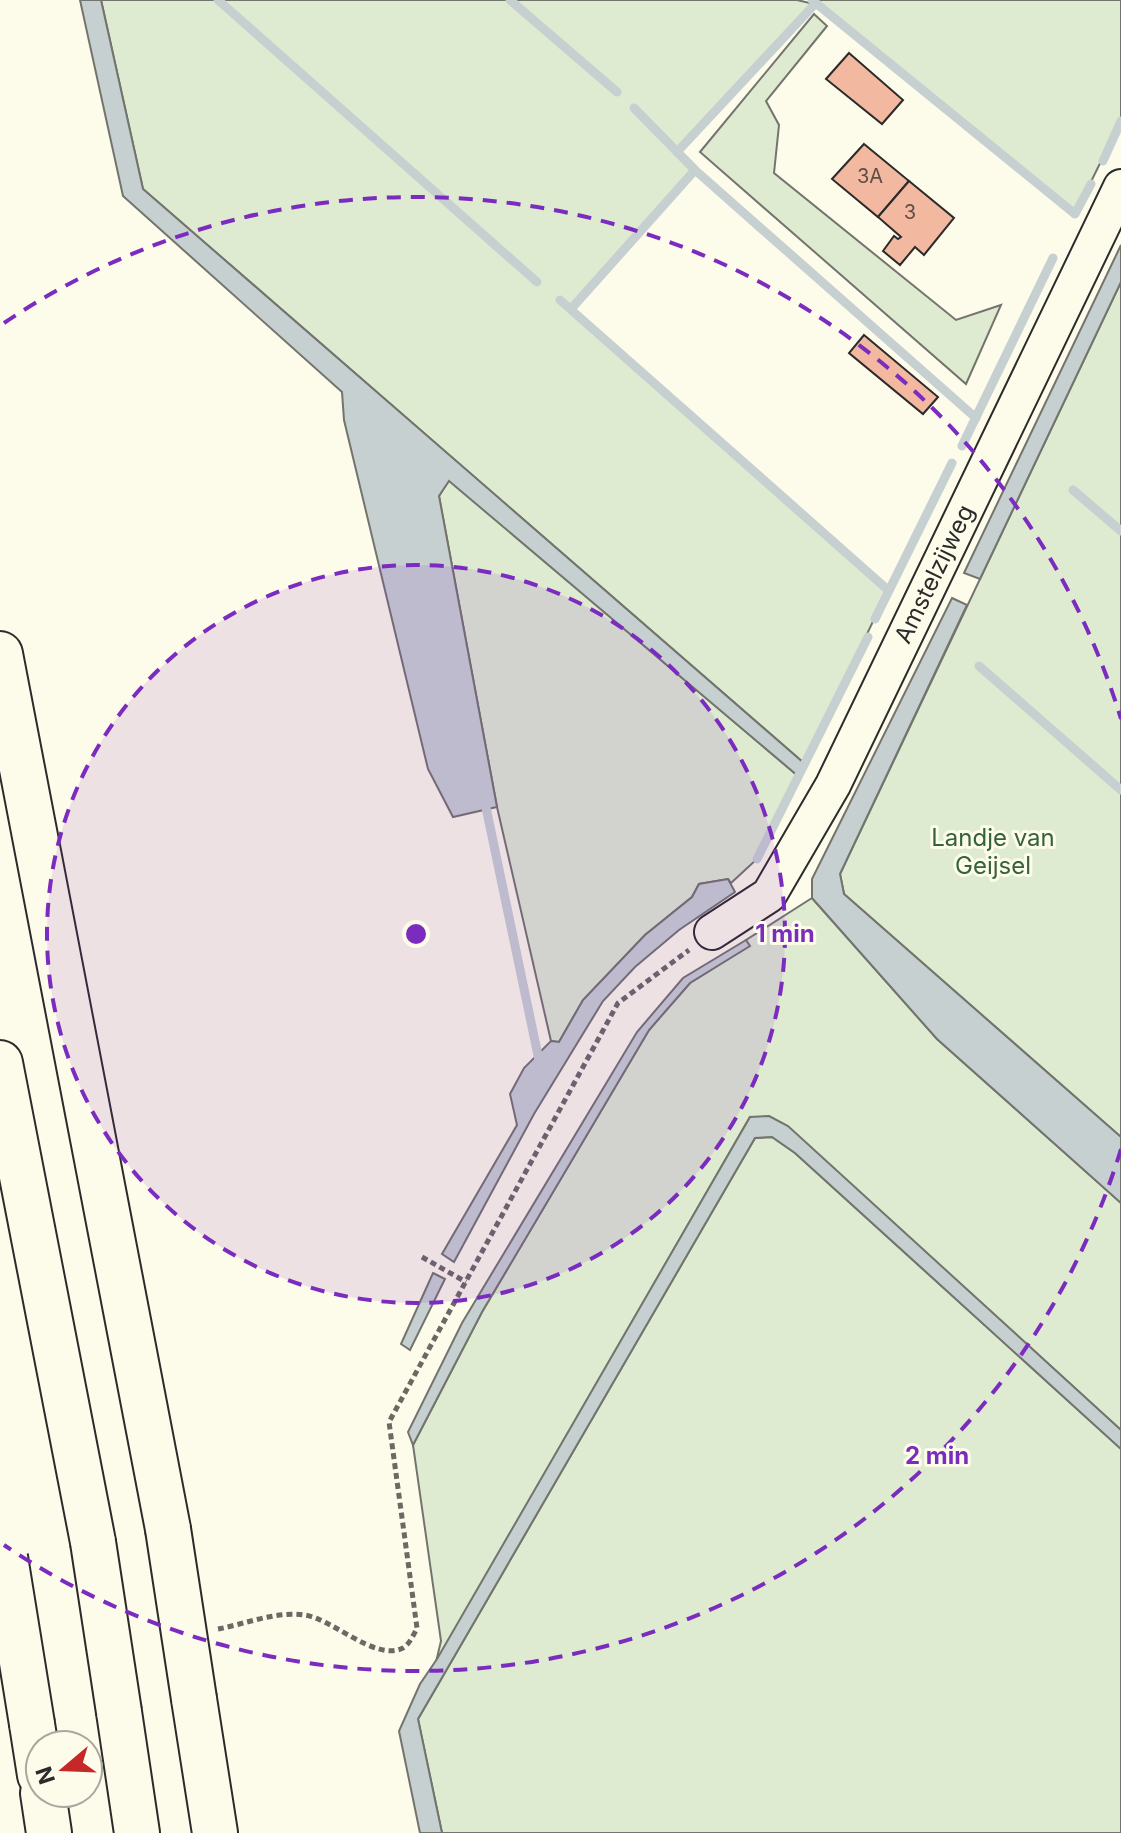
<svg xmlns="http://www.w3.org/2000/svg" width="1121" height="1833" viewBox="0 0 1121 1833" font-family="Inter,sans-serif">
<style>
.green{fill:#deebd1;stroke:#74746e;stroke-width:2}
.water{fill:#c7d0d0;stroke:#74746e;stroke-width:2}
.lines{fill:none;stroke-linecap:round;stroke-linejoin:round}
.stream{stroke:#c7d0d0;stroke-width:9}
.building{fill:#f2b8a0;stroke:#2b2b2b;stroke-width:2}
.minor-casing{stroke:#2b2b2b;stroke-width:38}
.highway-casing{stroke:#2b2b2b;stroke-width:48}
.path{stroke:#6a6964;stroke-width:5;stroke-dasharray:6 4;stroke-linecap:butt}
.minor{stroke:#fdfbea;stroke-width:34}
.highway{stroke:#fdfbea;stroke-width:44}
.highway-bridge-casing{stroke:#2b2b2b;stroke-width:48;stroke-linecap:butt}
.highway-bridge{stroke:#fdfbea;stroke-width:44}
.ring{fill:none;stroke:#7b2cbf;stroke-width:4;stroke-dasharray:14 10}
.labels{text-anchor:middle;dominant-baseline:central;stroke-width:6;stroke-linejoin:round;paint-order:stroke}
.number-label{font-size:20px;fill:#5d4e48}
.street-label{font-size:24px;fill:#2b2b2b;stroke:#fdfbea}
.park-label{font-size:24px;fill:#34623c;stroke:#fdfbea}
.centre{fill:#7b2cbf;stroke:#fdfbea;stroke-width:4}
.ring-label{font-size:24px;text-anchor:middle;font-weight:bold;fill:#7b2cbf;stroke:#fdfbea;stroke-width:6;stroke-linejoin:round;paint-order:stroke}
</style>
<rect width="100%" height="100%" fill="#fdfbea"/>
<g class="green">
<path d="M 101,0 L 797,0 L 814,4 L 815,0 L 1121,0 L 1121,121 L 1075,214 L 815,5 L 678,152 L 695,170 L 571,309 L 888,590 L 805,764 L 143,189 Z"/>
<path d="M 814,14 L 827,26 L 766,101 L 779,125 L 774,173 L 956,320 L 1001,305 L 966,384 L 700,152 Z"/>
<path d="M 1121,282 L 1121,1137 L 844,894 L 840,874 Z"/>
<path d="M 449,480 L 798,776 L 757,859 L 731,883 L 728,879 L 699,884 L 692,897 L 645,935 L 583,1000 L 559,1042 L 551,1041 L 497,807 L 439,496 Z"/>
<path d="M 812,898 L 937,1039 L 1121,1203 L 1121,1430 L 788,1127 L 750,1117 L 436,1662 L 441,1641 L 413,1445 L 482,1312 L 649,1030 L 690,983 L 749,946 L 746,940 Z"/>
<path d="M 772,1137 L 795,1153 L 1121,1449 L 1121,1833 L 442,1833 L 418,1719 L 755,1138 Z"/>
</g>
<g class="water">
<path d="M 80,0 L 101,0 L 143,189 L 805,764 L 798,776 L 449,481 L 439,496 L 497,807 L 453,817 L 428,769 L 344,420 L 342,392 L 123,196 Z"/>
<path d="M 1121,245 L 1121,282 L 980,579 L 964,573 Z"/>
<path d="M 952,598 L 967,605 L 840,874 L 844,894 L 1121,1137 L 1121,1203 L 937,1039 L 812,898 L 812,879 Z"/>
<path d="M 728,879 L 735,892 L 679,930 L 635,967 L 603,1001 L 534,1114 L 454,1262 L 442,1254 L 517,1125 L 510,1094 L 524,1068 L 551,1041 L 559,1042 L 583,1000 L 645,935 L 692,897 L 699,884 Z"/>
<path d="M 746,940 L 750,946 L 690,983 L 649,1030 L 482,1312 L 413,1445 L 408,1432 L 462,1323 L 637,1032 L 683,978 Z"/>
<path d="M 769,1116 L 788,1126 L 1121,1430 L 1121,1449 L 795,1153 L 772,1137 L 755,1138 L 418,1719 L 442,1833 L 420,1833 L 399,1731 L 420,1684 L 437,1659 L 750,1117 Z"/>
<path d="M 433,1273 L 445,1279 L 410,1350 L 401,1344 Z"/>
</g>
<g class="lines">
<g class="stream">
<path d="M 218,0 L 537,282"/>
<path d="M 510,0 L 617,92"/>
<path d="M 812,0 L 1075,214 L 1091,184"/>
<path d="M 634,108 L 695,170 L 976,418"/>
<path d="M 677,152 L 815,4"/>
<path d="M 1103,161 L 1121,121"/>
<path d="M 560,300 L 888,590"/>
<path d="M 571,309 L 695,170"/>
<path d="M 962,446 L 1053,258"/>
<path d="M 1073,490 L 1121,531"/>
<path d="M 875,619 L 952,463"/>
<path d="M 979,666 L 1121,790"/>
<path d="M 484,798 L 540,1065"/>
<path d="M 757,859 L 868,637"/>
</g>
</g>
<g class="building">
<path d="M 849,53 L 903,100 L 882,124 L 826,79 Z"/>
<path d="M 864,144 L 909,181 L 878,217 L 832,179 Z"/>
<path d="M 909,181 L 954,218 L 924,255 L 915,247 L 900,265 L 883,251 L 894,236 L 898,239 L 901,237 L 878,217 Z"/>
<path d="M 864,335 L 938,397 L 923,414 L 849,353 Z"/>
</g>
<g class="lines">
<g class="minor-casing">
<path id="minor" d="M 712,932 L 769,895 L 833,785 L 1121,187"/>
</g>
<g class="highway-casing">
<g id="highway">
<path d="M 0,654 L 168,1529"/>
<path d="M 0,1063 L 93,1542"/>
<path d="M 194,1699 L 215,1833"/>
<path d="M 119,1712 L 137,1833"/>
<path d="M 32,1724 L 40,1775"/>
<path d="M 43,1793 L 49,1833"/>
</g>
</g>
<g class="path">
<path d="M 422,1257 L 466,1282"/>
<path d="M 218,1629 C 245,1624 276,1611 304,1615 C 332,1618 375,1662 403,1648 C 409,1645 414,1634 417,1628 L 389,1422 L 618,1003 L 689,950"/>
</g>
<use href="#minor" class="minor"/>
<use href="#highway" class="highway"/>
<g class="highway-bridge-casing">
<g id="highway-bridge">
<path d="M 168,1529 L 194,1699"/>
<path d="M 93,1542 L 119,1712"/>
<path d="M 5,1557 L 32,1724"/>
</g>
</g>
<use href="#highway-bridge" class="highway-bridge"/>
</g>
<circle cx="416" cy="934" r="369" fill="#7b2cbf" fill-opacity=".12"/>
<g class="ring">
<circle cx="416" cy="934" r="369"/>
<path d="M1121 1149A737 737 0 0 1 4 1545M4 323A737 737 0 0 1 1121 719"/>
</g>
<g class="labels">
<g class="number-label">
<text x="870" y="176">3A</text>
<text x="910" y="212">3</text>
</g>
<g class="street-label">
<text transform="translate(934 574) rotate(-64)">Amstelzijweg</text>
</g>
<g class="park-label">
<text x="993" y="837">Landje van<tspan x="993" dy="28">Geijsel</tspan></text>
</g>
</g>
<circle cx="416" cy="934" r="12" class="centre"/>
<g class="ring-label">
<text x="785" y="942">1 min</text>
<text x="937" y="1464">2 min</text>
</g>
<g transform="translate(64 1769) rotate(251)"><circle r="38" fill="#fdfbea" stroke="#a9a89e" stroke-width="2"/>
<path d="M0-6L14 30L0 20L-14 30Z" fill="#c62828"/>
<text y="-12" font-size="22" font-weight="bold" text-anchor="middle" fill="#2b2b2b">N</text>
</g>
</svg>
